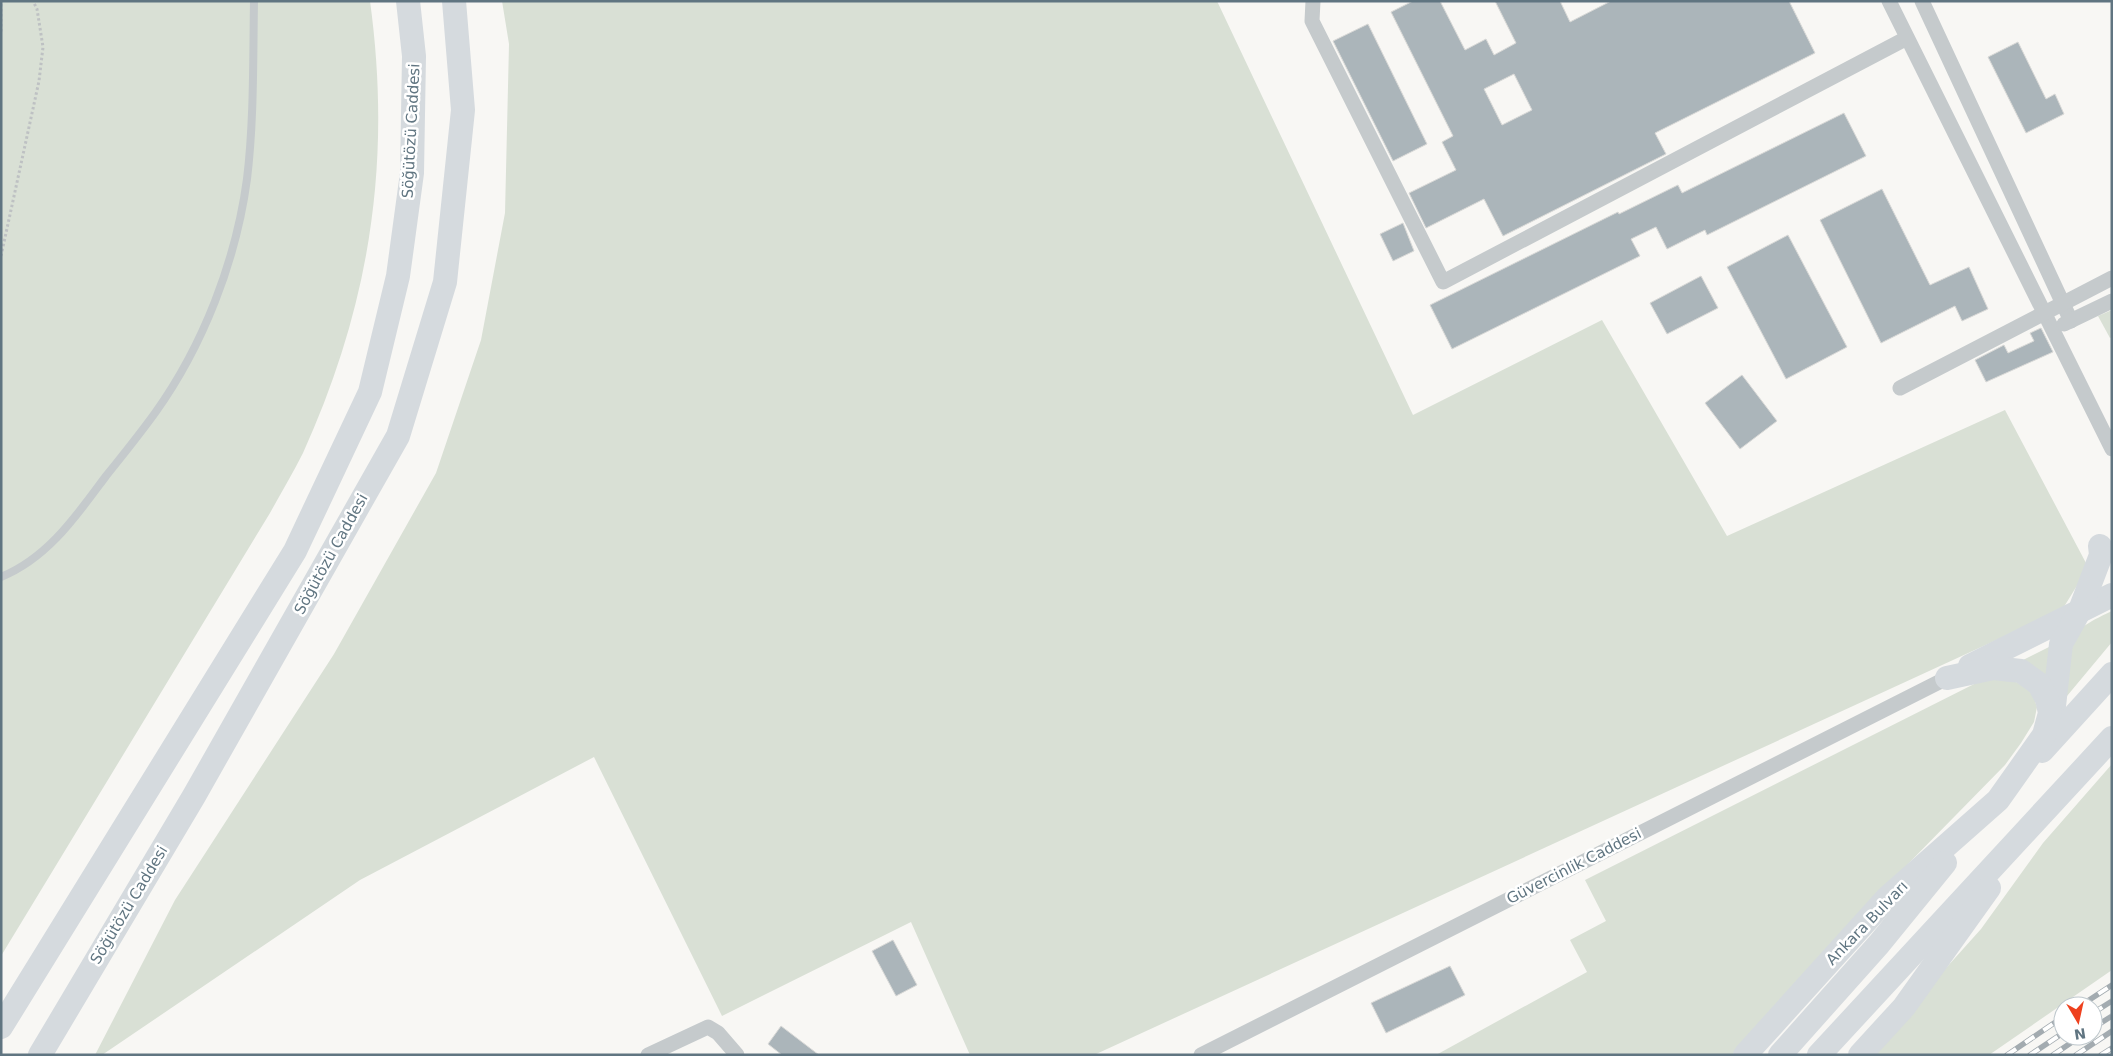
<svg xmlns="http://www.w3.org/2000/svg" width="2113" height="1056" viewBox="0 0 2113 1056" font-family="'DejaVu Sans',sans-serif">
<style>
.green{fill:#d9e0d5}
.building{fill:#abb5ba;stroke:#d9d9d7;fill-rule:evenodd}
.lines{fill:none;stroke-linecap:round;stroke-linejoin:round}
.path{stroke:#bec1c3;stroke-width:3;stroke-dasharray:2.5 2.5;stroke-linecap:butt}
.service{stroke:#c5cacc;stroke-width:8}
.minor{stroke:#c5cacc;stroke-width:15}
.primary{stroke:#d5dade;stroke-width:24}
.rail-casing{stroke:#a3abb0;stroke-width:5.5}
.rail{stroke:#fff;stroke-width:4;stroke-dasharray:11;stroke-linecap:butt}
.labels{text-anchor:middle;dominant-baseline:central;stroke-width:5;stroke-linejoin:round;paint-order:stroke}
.street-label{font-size:15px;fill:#607581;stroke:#fff}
</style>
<rect width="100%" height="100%" fill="#f8f7f4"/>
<g class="green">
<path d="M 1,1 L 370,1 C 392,162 370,305 303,453 C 293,473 281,493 270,513 L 1,956 Z"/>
<path d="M 502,1 L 1217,1 L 1413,415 L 1602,320 L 1727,536 L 2005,410 L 2086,563 L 2078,584 L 2062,610 L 1094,1055 L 970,1055 L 911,922 L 722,1016 L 594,757 L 360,880 L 102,1055 L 95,1055 L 175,900 L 334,654 L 436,473 L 481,340 L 505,213 L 509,44 Z"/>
<path d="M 2112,310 L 2112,337 L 2110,338 L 2098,316 Z"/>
<path d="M 2112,611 L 2112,642 L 2067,696 L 2064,696 C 2067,643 2060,635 2112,611 Z"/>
<path d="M 2051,646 L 2050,680 L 2019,662 Z"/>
<path d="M 2005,675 L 2032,692 L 2037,707 L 2034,722 L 2021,743 L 2005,765 L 1905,867 L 1732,1055 L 1436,1055 L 1587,972 L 1570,940 L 1606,921 L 1585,880 L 1990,676 Z"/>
<path d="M 2112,764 L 2112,970 L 1989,1055 L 1868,1055 L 1981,929 L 2043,843 Z"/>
</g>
<g class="building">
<path d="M 1413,1 L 1440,1 L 1465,50 L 1486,39 L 1494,55 L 1516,43 L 1495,1 L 1560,1 L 1570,22 L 1611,1 L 1789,1 L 1815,53 L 1655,133 L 1666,154 L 1503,236 L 1484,199 L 1426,228 L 1409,193 L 1456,170 L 1442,142 L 1453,136 L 1391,12 ZM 1514,74 L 1532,110 L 1502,125 L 1484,89 Z"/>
<path d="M 1368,24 L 1427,144 L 1393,161 L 1333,41 Z"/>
<path d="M 2018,42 L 2046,99 L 2055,94 L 2064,114 L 2026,133 L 1988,57 Z"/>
<path d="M 1844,113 L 1866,156 L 1707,235 L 1705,230 L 1667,249 L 1656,227 L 1631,239 L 1640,256 L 1452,349 L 1430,305 L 1618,212 L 1619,214 L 1678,185 L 1682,193 Z"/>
<path d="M 1882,189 L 1930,285 L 1969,267 L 1988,309 L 1962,321 L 1955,306 L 1881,343 L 1820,220 Z"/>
<path d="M 1403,223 L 1414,251 L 1393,261 L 1380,234 Z"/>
<path d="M 1788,235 L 1847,347 L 1786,379 L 1727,267 Z"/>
<path d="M 1701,276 L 1718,308 L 1667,334 L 1650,303 Z"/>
<path d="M 2041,328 L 2053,352 L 1986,382 L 1975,360 L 2004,345 L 2008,353 L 2034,341 L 2030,333 Z"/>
<path d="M 1742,375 L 1777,421 L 1740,449 L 1705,403 Z"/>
<path d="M 893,940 L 917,985 L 896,996 L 872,951 Z"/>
<path d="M 1450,966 L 1465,995 L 1386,1033 L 1371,1003 Z"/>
<path d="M 781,1026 L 819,1055 L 782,1055 L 768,1044 Z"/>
</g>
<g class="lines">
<g class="path">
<path d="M 1,4 L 1,34"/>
<path d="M 1,256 L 39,81 L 43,47 L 37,9 L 33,1"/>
</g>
<path class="service" d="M 1,577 C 48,558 77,515 106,476 C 123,455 139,435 155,413 C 203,346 236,261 247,179 C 254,121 253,60 254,1"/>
<g class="minor">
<path d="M 1313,1 L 1312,21 L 1443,282 L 1907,38"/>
<path d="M 1889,1 L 2112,449"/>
<path d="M 1922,1 L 2071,321"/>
<path d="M 2064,324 L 2112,301"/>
<path d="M 1900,388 L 2112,278"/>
<path d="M 648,1055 L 708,1027 L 718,1033 L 737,1055"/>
<path d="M 1201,1055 L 1947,678"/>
</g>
<g class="primary">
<path d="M 1970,666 L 2112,595"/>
<path d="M 2053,715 L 2061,644 L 2080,610 L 2101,555 L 2100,546"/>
<path d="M 2042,751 L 2112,674"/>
<path d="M 1,1027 L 295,551 L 370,392 L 398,276 L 412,173 L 414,56 L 408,1"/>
<path d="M 40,1055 L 194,796 L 398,436 L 445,282 L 463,110 L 454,1"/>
<path d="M 1745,1055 L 1887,898 L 1998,800 L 2044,735 L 2050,713 L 2047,699 L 2039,684 L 2021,671 L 1993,668 L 1947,678"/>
<path d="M 1780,1055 L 1879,944 L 1945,863"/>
<path d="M 1819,1055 L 2112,738"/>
<path d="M 1860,1055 L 1904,1007 L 1989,888"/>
</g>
<g class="rail-casing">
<g id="rail">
<path d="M 2080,1006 L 2112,985"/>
<path d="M 2093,1013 L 2112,1001"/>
<path d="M 2093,1028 L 2112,1016"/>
<path d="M 2007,1055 L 2063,1017"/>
<path d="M 2030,1055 L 2063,1033"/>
<path d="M 2053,1055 L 2081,1036"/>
<path d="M 2076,1055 L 2112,1031"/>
<path d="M 2101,1055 L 2112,1048"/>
</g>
</g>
<use href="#rail" class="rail"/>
</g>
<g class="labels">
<g class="street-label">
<text transform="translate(411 131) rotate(-87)">Söğütözü Caddesi</text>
<text transform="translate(331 554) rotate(-61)">Söğütözü Caddesi</text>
<text transform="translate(1574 866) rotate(-27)">Güvercinlik Caddesi</text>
<text transform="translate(129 905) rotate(-59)">Söğütözü Caddesi</text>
<text transform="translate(1867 923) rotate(-46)">Ankara Bulvarı</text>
</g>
</g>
<rect width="2113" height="1056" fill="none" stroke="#607581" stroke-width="5"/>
<g transform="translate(2078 1021) rotate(171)"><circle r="24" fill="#ffffff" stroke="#bfc8cd"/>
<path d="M0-4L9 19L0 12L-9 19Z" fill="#ee411e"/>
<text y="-8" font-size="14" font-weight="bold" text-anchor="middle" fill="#607581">N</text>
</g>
</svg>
